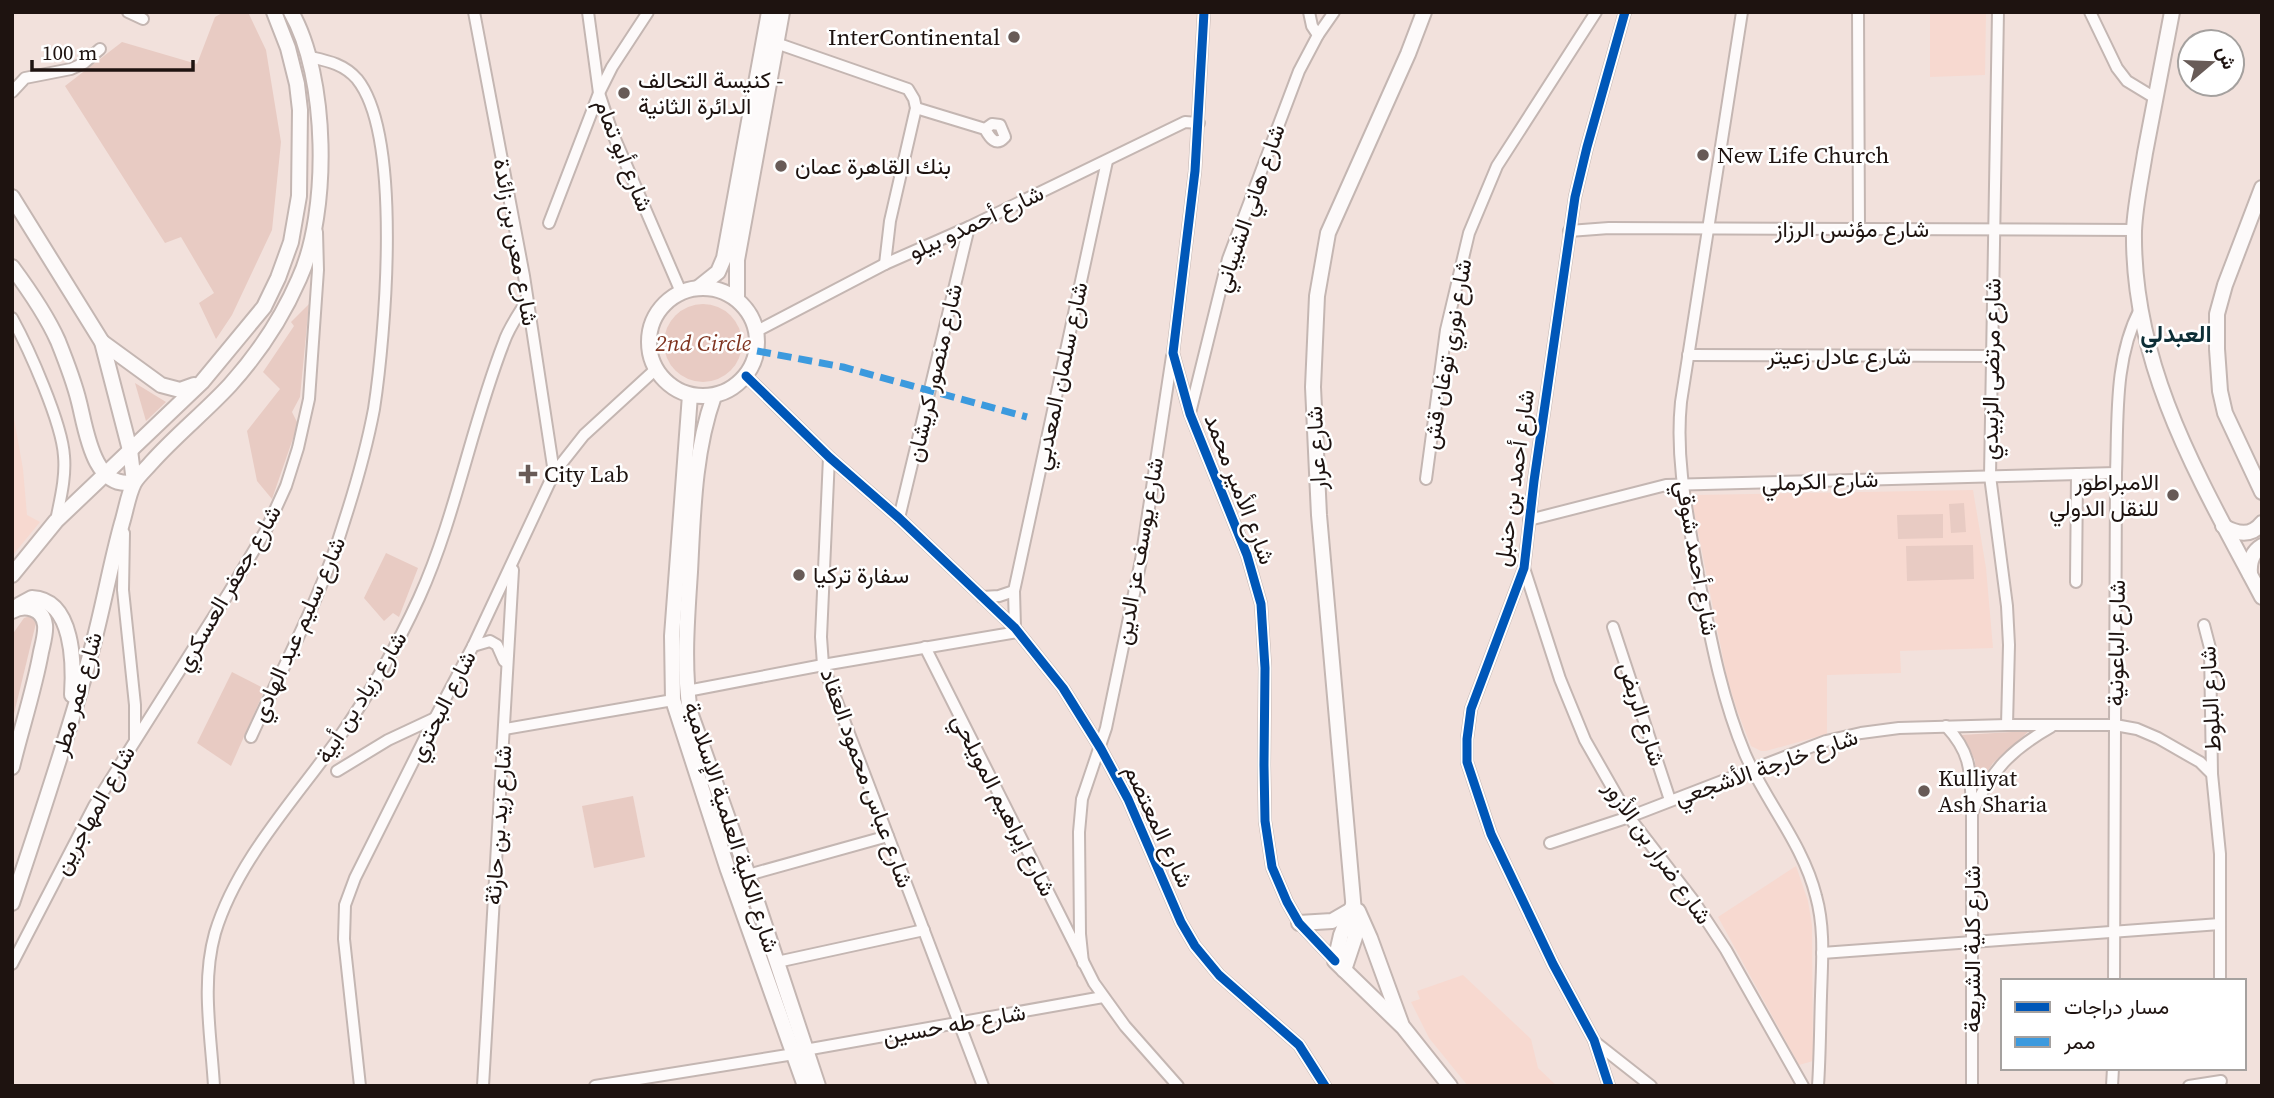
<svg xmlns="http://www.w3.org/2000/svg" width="2274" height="1098" viewBox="0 0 2274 1098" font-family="'Source Serif 4',Vazirmatn,serif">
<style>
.built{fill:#f7d9d0}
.green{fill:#e8cbc3}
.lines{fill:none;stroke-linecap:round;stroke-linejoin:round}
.minor-casing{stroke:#c4b6b2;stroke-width:14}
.major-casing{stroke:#c4b6b2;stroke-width:18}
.minor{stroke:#fdfafa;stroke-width:10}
.major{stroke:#fdfafa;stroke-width:14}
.quiet{stroke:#3c9ade;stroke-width:7;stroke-dasharray:14 7;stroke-linecap:butt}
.cycleway-casing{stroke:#fff;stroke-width:13}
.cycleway{stroke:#0057b8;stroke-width:9}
.poi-dot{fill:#685b57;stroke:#fff;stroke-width:2.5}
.labels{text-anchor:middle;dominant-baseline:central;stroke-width:5;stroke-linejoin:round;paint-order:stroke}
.poi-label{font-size:23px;fill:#1e1310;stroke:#fff;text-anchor:start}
.street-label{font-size:23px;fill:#1e1310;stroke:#fff}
.park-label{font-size:23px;font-style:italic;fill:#7f3420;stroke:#fff}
.neighbourhood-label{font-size:24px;font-weight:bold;fill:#0d2e36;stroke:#fff}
</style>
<rect width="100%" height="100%" fill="#f2e1dc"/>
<g class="built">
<path d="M 1930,13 L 1986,13 L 1985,75 L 1930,77 Z"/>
<path d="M 12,407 L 23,469 L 27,515 L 40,522 L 12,556 Z"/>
<path d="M 1973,490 L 1986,568 L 1993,648 L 1900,651 L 1901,673 L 1827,675 L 1827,734 L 1766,751 L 1761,751 L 1751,746 L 1737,710 L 1727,678 L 1692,501 L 1695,495 Z"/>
<path d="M 1796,866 L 1808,901 L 1812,925 L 1813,1061 L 1799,1065 L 1718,917 Z"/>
<path d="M 1463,975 L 1531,1039 L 1538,1068 L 1557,1086 L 1468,1086 L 1429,1038 L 1411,1002 L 1420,999 L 1417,991 Z"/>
</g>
<g class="green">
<path d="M 224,12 L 248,12 L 266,50 L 281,142 L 272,230 L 232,315 L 216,339 L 199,303 L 214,293 L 181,237 L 165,243 L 65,86 L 122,42 L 197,64 L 215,17 Z"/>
<path d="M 309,304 L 300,397 L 292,412 L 298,424 L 272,499 L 257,481 L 247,431 L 280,389 L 263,372 L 294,326 L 291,322 Z"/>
<circle cx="703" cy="343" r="39"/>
<path d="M 135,383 L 166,402 L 146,421 Z"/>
<path d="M 1964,503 L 1966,532 L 1951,533 L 1949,504 Z"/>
<path d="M 1943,514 L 1943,538 L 1898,539 L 1897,515 Z"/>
<path d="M 1973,545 L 1974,579 L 1907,581 L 1906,546 Z"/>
<path d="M 386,553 L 418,568 L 399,617 L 393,613 L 384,621 L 364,598 Z"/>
<path d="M 30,616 L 36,623 L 12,722 L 12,635 L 24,618 Z"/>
<path d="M 232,672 L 265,689 L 231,766 L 197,743 Z"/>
<path d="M 2029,731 L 1993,763 L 1976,789 L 1975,760 L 1961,735 Z"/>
<path d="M 633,796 L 645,857 L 594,868 L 582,806 Z"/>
</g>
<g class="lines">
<g class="minor-casing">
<g id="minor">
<path d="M 128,12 L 143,19"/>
<path d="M 474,12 L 524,276 L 554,473"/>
<path d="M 588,12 L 599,93 L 612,132 L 681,292"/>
<path d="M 1204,12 L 1195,171 L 1173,353 L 1190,414 L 1247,555 L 1261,604 L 1265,668 L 1264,765 L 1265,821 L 1272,867 L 1287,902 L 1299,923 L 1335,961"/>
<path d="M 1309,12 L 1312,26 L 1318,35"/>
<path d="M 1742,12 L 1681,402 C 1675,461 1688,517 1698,575 C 1710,635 1721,697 1745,754 C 1766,802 1803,844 1816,896 C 1825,928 1822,962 1821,996 C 1820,1026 1820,1056 1818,1086"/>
<path d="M 1858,12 L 1859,230"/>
<path d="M 1998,12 L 1990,476 L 2007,606 L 2009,645 L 2007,725"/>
<path d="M 2090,12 L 2117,68 L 2127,81 L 2155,98"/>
<path d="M 776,43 L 908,89 L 914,99 L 916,108 L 890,221 L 885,264"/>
<path d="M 12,92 L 25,78 L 71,69 L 84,63 L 100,49"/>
<path d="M 916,108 L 985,129 C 990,138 996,147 1005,137 L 1000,125 L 992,124 L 985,129"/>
<path d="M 549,223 L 599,93 L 612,67 L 648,12"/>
<path d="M 1569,231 L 1609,228 L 2134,230"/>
<path d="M 12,318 C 29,349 62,423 64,456 C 66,478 60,500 56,521"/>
<path d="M 757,331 L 885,264 L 969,227 L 1185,122 L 1199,123"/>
<path d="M 1688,355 L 1991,356"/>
<path d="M 746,376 L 829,457 L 899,518 L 1015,628 L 1063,688 L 1101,749 L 1128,799 L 1181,922 L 1195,946 L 1219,975 L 1299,1045 L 1325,1086"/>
<path d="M 1190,413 L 1228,259 L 1299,71 L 1318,35 L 1334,12"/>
<path d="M 829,457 L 821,637 L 823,665 L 983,1086"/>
<path d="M 1426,479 L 1446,330 L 1469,233 L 1497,166 L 1596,12"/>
<path d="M 899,518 L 969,227"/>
<path d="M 1529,520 L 1666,485 L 2116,473"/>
<path d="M 124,533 L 123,590 L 135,705 L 135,740"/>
<path d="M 1524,568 L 1560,679 L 1585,740 L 1629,817 L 1693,900 L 1726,950 L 1803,1086"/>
<path d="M 2076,582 L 2077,474"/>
<path d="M 982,597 L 999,596 L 1014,591"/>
<path d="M 2204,625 L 2210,648 L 2212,774"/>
<path d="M 1613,627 L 1670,800"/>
<path d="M 1015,628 L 1014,591 L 1107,161"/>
<path d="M 473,646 L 490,641 L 497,645 L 504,661"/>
<path d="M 925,647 L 1094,983 L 1125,1026 L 1178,1086"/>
<path d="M 687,691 L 823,665 L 1018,632"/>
<path d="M 1946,726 C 1973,755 1970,774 1972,810"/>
<path d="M 505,729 L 673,700"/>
<path d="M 251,737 C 283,666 322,596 344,522 C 356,485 367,446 374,409 C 385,337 403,136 357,79 C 344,64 328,61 310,57"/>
<path d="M 337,771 L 388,740 L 435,718"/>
<path d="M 1550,843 L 1629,817 L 1826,741 L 1861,733 L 1899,728 L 2007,725 L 2115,725 L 2137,729 L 2158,738 L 2200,762 L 2212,774 L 2220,854 L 2220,981"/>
<path d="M 748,875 L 888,836"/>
<path d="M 1822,953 L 2220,924"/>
<path d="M 777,962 L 924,930"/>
<path d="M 1083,963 L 1080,934 L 1079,832 L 1082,799 L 1106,728 L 1141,560 L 1172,356"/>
<path d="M 12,964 L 94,806 L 228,594 L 266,530 L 286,486 L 298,448 L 309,399 L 318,270 L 317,232"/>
<path d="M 2114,981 L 2116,473 C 2118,418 2114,359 2140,309"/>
<path d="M 1595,1042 L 1651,1086"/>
<path d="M 805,1050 L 1103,997"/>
<path d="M 214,1086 C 211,1035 201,983 215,933 C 237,860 297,797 340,736 C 370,693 397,646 419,598 C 456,516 471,426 504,342 C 509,327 519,314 527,300"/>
<path d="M 360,1086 L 344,939 L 345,905 L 355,878 L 435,718 L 473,646 L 554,473 L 584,435 L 656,369"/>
<path d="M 483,1086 L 513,570"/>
<path d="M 595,1086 L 794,1054"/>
<path d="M 1609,1086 L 1594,1040 L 1553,964 L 1491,834 L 1467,762 L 1467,739 L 1471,709 L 1524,568 L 1534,481 L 1575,197 L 1587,147 L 1625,12"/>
<path d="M 1972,1086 L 1972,813 C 1990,771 2012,749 2051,727"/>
<path d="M 2112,1086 L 2113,1068"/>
<path d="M 2189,1086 L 2221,1081"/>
</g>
</g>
<g class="major-casing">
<g id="major">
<path d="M 2172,12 C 2163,59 2154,106 2145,153 C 2141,179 2135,205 2134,231 C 2132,368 2200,480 2262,597"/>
<path d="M 2262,188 L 2225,285 L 2217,314 L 2217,349 L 2220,391 L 2225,413 L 2262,492"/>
<path d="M 12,197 L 102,342 L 130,450 L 134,482"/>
<path d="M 12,267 C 29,290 46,314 58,341 C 66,361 74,381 79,402 C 86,429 93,491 134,482"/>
<circle cx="703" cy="342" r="54"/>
<path d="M 698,288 L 718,272 L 724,258 L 769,12"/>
<path d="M 737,299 L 737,260 L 782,12"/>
<path d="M 102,342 L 161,385 L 180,390 L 194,385"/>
<path d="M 690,395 L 672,636 L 673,700 L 728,870 L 805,1086"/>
<path d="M 714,396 C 694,452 693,513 690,572 C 687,618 683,666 690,712 L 748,875 L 818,1086"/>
<path d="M 2223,526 C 2237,534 2251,537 2262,523"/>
<path d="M 2250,574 C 2249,562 2252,552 2262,546"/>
<path d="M 12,575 L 56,521 L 202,382 L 264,307 L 278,278 L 291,242 L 299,196 L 300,110 L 297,84 L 288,48 L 274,12"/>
<path d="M 19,605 L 32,598 C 74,600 74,665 72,695"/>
<path d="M 12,611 C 25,604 43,608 45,625 C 46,633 43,643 41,652 C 34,691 21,729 12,767"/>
<path d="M 12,903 C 40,820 68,736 91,652 C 103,609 110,566 122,523 C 126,510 128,495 134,483 C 138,476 146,469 151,463 C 176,435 205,412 230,385 C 258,354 282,318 299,279 C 330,212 328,76 291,12"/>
<path d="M 1353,905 L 1341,935 L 1335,961 L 1403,1027 L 1450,1086"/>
<path d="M 1358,911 L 1370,938 L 1401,1023"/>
<path d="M 1299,923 L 1332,921 L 1351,910"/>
<path d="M 1344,970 L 1355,937 L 1355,923 L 1319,515 L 1313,387 L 1317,296 L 1328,233 L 1408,54 L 1424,12"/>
</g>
</g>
<use href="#minor" class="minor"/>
<use href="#major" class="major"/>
<path class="quiet" d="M 757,351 L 843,367 L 1027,417"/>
<g class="cycleway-casing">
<g id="cycleway">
<path d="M 1204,12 L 1195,171 L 1173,353 L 1190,414 L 1247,555 L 1261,604 L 1265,668 L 1264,765 L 1265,821 L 1272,867 L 1287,902 L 1299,923 L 1335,961"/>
<path d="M 746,376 L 829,457 L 899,518 L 1015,628 L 1063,688 L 1101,749 L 1128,799 L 1181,922 L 1195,946 L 1219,975 L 1299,1045 L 1325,1086"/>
<path d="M 1609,1086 L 1594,1040 L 1553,964 L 1491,834 L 1467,762 L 1467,739 L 1471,709 L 1524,568 L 1534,481 L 1575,197 L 1587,147 L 1625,12"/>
</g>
</g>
<use href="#cycleway" class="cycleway"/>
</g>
<g class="poi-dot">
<circle cx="1014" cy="37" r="7"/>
<circle cx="624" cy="93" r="7"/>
<circle cx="1703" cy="155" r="7"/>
<circle cx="781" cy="166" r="7"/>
<path d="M524.5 463.5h7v7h7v7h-7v7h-7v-7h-7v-7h7z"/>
<circle cx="2173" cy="495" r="7"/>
<circle cx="799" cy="575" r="7"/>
<circle cx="1924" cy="791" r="7"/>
</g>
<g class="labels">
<g class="poi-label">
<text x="1000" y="37" text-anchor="end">InterContinental</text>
<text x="638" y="80">كنيسة التحالف -<tspan x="638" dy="26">الدائرة الثانية</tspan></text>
<text x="1717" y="155">New Life Church</text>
<text x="795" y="166">بنك القاهرة عمان</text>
<text x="544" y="474">City Lab</text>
<text x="2159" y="482" text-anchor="end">الامبراطور<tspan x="2159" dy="26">للنقل الدولي</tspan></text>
<text x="813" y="575">سفارة تركيا</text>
<text x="1938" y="778">Kulliyat<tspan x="1938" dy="26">Ash Sharia</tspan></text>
</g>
<g class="street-label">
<text transform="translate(624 155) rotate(68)">شارع أبو تمام</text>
<text transform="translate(1249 208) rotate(-71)">شارع هاني الشيباني</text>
<text transform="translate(976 222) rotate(-25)">شارع أحمدو بيلو</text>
<text x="1852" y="229">شارع مؤنس الرزاز</text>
<text transform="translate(516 242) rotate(80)">شارع معن بن زائدة</text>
<text transform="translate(1447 354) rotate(-80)">شارع نوري توغان قش</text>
<text x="1839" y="356">شارع عادل زعيتر</text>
<text transform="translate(1991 369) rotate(-89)">شارع مرتضى الزبيدي</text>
<text transform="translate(934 373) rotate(-77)">شارع منصور كريشان</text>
<text transform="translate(1060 376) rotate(-78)">شارع سلمان المعدبي</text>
<text transform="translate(1316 448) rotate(-93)">شارع عرار</text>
<text transform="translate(1514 478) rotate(-82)">شارع أحمد بن حنبل</text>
<text transform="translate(1820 481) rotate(-2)">شارع الكرملي</text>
<text transform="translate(1240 489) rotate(69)">شارع الأمير محمد</text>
<text transform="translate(1139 551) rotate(-80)">شارع يوسف عز الدين</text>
<text transform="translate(1697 558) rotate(80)">شارع أحمد شوقي</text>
<text transform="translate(228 588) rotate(-60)">شارع جعفر العسكري</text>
<text transform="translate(298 629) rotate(-66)">شارع سليم عبد الهادي</text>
<text transform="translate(2116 643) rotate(-89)">شارع الباعونية</text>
<text transform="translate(77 694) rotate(-74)">شارع عمر مطر</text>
<text transform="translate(361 697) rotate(-58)">شارع زياد بن أبية</text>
<text transform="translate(2210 699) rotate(-93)">شارع البلوط</text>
<text transform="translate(442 706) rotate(-63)">شارع البحتري</text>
<text transform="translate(1642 714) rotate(72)">شارع الربض</text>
<text transform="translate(1766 767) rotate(-19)">شارع خارجة الأشجعي</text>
<text transform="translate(867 778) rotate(70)">شارع عباس محمود العقاد</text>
<text transform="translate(1004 805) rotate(63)">شارع إبراهيم المويلحي</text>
<text transform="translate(94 810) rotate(-61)">شارع المهاجرين</text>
<text transform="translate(498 825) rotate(-86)">شارع زيد بن حارثة</text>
<text transform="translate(1159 826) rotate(65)">شارع المعتصم</text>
<text transform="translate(732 827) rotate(72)">شارع الكلية العلمية الإسلامية</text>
<text transform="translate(1658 852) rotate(55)">شارع ضرار بن الأزور</text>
<text transform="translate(1972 949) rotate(-90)">شارع كلية الشريعة</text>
<text transform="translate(954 1024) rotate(-10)">شارع طه حسين</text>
</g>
<g class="park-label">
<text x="703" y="343">2nd Circle</text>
</g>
<g class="neighbourhood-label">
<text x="2176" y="333">العبدلي</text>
</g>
</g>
<rect width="2274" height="1098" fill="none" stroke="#1e1310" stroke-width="28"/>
<rect x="2001" y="979" width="245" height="91" fill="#ffffff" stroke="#a5a19f" stroke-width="2"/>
<rect x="2015" y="1002" width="35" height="10" fill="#0057b8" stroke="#a5a19f" stroke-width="2"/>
<text x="2064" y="1014" font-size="21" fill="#1e1310">مسار دراجات</text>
<rect x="2015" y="1037" width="35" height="10" fill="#3c9ade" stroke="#a5a19f" stroke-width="2"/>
<text x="2064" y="1049" font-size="21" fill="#1e1310">ممر</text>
<g transform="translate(2211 63) rotate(71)"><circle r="33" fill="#ffffff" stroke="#a5a19f" stroke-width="2"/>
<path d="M0-5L12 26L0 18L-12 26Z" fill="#685b57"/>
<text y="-10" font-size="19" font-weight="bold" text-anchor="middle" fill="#1e1310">ش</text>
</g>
<path d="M32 60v10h161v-10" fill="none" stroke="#1e1310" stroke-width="3.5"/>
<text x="42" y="60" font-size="21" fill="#1e1310" stroke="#ffffff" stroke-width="5" paint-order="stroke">100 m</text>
</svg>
